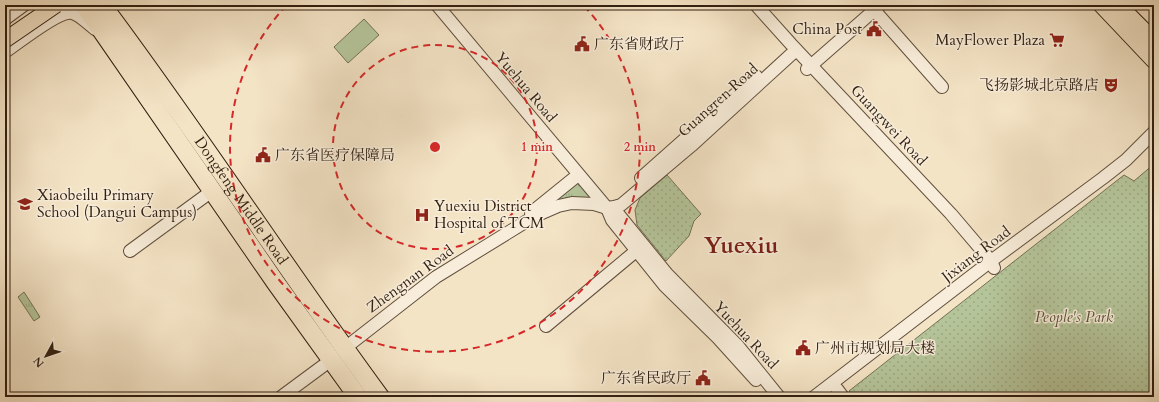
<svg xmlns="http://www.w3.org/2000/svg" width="1159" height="402" viewBox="0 0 1159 402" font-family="Cardo,'Noto Serif SC',serif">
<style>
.grass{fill:url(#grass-tufts);stroke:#727255}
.park{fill:url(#park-dots);stroke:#727255}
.pitch{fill:#b5c59a;stroke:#727255}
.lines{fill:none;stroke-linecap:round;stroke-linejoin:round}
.minor-casing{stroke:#61503e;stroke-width:14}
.major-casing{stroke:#301f10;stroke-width:17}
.highway-casing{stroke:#301f10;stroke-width:20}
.minor{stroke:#f8edda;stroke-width:12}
.major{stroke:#f4e4c6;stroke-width:15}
.highway{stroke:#f4e4c6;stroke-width:18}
.major-bridge-casing{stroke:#301f10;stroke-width:17;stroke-linecap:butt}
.major-bridge{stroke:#f4e4c6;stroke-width:15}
.ring{fill:none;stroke:#d62828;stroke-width:2;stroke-dasharray:7 5}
.labels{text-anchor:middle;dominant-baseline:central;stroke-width:3;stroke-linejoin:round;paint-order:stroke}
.poi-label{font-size:15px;fill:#301f10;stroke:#f8edda;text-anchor:start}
.street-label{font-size:15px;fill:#301f10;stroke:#f8edda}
.park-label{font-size:15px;font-style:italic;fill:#585139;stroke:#f8edda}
.town-label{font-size:23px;font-weight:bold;fill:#7a1f14;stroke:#f8edda}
.centre{fill:#d62828;stroke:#f8edda;stroke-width:2}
.ring-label{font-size:12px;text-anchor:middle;font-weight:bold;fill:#d62828;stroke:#f8edda;stroke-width:3;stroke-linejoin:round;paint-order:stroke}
</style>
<defs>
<pattern id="grass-tufts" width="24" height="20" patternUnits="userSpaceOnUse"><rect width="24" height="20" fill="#b5c59a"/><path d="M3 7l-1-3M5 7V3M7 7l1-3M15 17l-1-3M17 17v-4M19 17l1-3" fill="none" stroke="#9ca984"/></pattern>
<pattern id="park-dots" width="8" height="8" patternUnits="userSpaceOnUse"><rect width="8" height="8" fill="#b5c59a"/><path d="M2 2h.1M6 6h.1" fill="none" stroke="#9ca984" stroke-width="1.8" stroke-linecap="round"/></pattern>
</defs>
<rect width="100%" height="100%" fill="#f4e4c6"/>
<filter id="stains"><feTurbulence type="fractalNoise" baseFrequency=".005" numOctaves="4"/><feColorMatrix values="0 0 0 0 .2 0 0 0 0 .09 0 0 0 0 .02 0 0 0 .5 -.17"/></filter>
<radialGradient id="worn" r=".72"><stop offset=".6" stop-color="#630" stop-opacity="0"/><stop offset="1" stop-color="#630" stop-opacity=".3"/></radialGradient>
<g class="grass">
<path d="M 576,181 L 592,199 L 546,206 Z"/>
<path d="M 24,292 L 40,317 L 34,321 L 18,297 Z"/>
</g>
<g class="park">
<path d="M 1154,164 L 1154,397 L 854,397 L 849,391 L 1124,175 L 1134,181 Z"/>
<path d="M 667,175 L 701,214 L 694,221 L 689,236 L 666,261 L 637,225 L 635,210 L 640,198 Z"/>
</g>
<path class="pitch" d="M 364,19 L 379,35 L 348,63 L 334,47 Z"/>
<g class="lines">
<g class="minor-casing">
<g id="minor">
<path d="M 437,5 L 607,208 L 619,215 L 667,274 L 738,346 L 779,397"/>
<path d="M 756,5 L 791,44 L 951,214 L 991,261 L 994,268"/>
<path d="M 874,10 L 942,87"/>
<path d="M 5,19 L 24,5"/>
<path d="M 5,52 C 17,44 59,10 72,13 C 80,15 88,24 95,29"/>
<path d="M 807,69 L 879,6"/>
<path d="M 641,178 L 756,76"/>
<path d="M 607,208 L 612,220 L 665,286 L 718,338 L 756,380"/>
<path d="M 531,213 L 578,175"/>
<path d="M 130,251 L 212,191"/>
<path d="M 546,326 L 636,251"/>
<path d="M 345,348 L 436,277 L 535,216 L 558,206 L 572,203 L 594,204 L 607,208 L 614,207 L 621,205 L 691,146 L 796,50"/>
<path d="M 837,389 L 843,397"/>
<path d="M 281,397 L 331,360"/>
<path d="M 814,397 L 991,261 L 1103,178 L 1126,160 L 1154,132"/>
</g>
</g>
<g class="major-casing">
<g id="major">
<path d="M 1101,5 L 1154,61"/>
<path d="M 1119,5 L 1154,40"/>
</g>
</g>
<g class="highway-casing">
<g id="highway">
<path d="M 84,5 L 276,283 L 358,397"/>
<path id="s1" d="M 102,5 C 198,133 285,268 380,397"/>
</g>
</g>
<use href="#minor" class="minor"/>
<use href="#major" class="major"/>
<use href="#highway" class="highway"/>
<g class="major-bridge-casing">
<path id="major-bridge" d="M 5,40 L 56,5"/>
</g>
<use href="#major-bridge" class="major-bridge"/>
</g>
<g class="ring">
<circle cx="435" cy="147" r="102"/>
<path d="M584 6A205 205 0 1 1 286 6"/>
</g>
<defs>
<g id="civic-bare" transform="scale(1.2)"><path d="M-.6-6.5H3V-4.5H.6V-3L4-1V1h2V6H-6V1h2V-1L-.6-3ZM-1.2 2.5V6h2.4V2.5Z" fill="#8f2418" stroke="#f8edda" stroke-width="2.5" paint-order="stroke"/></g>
<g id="supermarket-bare" transform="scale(1.2)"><path d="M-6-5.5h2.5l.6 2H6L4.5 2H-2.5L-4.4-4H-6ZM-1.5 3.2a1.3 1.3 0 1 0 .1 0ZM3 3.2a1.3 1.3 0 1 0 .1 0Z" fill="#8f2418" stroke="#f8edda" stroke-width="2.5" paint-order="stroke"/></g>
<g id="theatre-bare" transform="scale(1.2)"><path d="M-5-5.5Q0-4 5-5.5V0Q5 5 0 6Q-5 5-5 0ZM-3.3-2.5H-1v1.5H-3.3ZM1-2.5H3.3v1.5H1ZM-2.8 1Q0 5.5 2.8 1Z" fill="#8f2418" stroke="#f8edda" stroke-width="2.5" paint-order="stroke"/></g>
<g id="school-bare" transform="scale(1.2)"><path d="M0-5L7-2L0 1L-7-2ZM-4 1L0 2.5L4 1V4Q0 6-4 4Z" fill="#8f2418" stroke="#f8edda" stroke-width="2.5" paint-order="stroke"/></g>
<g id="hospital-bare" transform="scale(1.2)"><path d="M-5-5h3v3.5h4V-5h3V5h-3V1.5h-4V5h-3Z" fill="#8f2418" stroke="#f8edda" stroke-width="2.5" paint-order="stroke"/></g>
</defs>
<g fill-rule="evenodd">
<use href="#civic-bare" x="874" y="29"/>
<use href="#supermarket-bare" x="1057" y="40"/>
<use href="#civic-bare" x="582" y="44"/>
<use href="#theatre-bare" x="1111" y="85"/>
<use href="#civic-bare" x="263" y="155"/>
<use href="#school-bare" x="25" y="204"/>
<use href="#hospital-bare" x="422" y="215"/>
<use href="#civic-bare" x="803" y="348"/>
<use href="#civic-bare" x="703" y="378"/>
</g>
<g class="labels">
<g class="poi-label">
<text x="862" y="29" text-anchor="end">China Post</text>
<text x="1045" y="40" text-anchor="end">MayFlower Plaza</text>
<text x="594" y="44">广东省财政厅</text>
<text x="1099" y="85" text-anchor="end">飞扬影城北京路店</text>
<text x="275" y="155">广东省医疗保障局</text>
<text x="37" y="195">Xiaobeilu Primary<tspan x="37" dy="17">School (Dangui Campus)</tspan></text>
<text x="434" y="206">Yuexiu District<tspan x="434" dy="17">Hospital of TCM</tspan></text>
<text x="815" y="348">广州市规划局大楼</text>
<text x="691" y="378" text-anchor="end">广东省民政厅</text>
</g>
<g class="street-label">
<text transform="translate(526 87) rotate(50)">Yuehua Road</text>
<text transform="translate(718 100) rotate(-42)">Guangren Road</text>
<text transform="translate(889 125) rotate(47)">Guangwei Road</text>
<text stroke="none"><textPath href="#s1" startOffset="240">Dongfeng Middle Road</textPath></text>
<text transform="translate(976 254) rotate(-37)">Jixiang Road</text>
<text transform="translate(410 279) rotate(-36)">Zhengnan Road</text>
<text transform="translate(746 335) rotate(47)">Yuehua Road</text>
</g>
<g class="park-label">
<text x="1074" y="317">People's Park</text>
</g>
<g class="town-label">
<text x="741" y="245">Yuexiu</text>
</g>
</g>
<circle cx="435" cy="147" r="6" class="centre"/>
<g class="ring-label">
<text x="537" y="151">1 min</text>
<text x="640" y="151">2 min</text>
</g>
<rect width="1159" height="402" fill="none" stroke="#f4e4c6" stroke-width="20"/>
<rect x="6" y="6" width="1147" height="390" fill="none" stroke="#301f10" stroke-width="2"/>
<rect x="10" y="10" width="1139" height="382" fill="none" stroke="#301f10"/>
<g transform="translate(46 356) rotate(230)" stroke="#f8edda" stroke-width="3" paint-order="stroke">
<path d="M0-3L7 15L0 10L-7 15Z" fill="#301f10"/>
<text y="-6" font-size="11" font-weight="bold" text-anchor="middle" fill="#301f10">N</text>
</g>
<rect width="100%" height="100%" filter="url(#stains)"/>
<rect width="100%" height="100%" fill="url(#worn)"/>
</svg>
